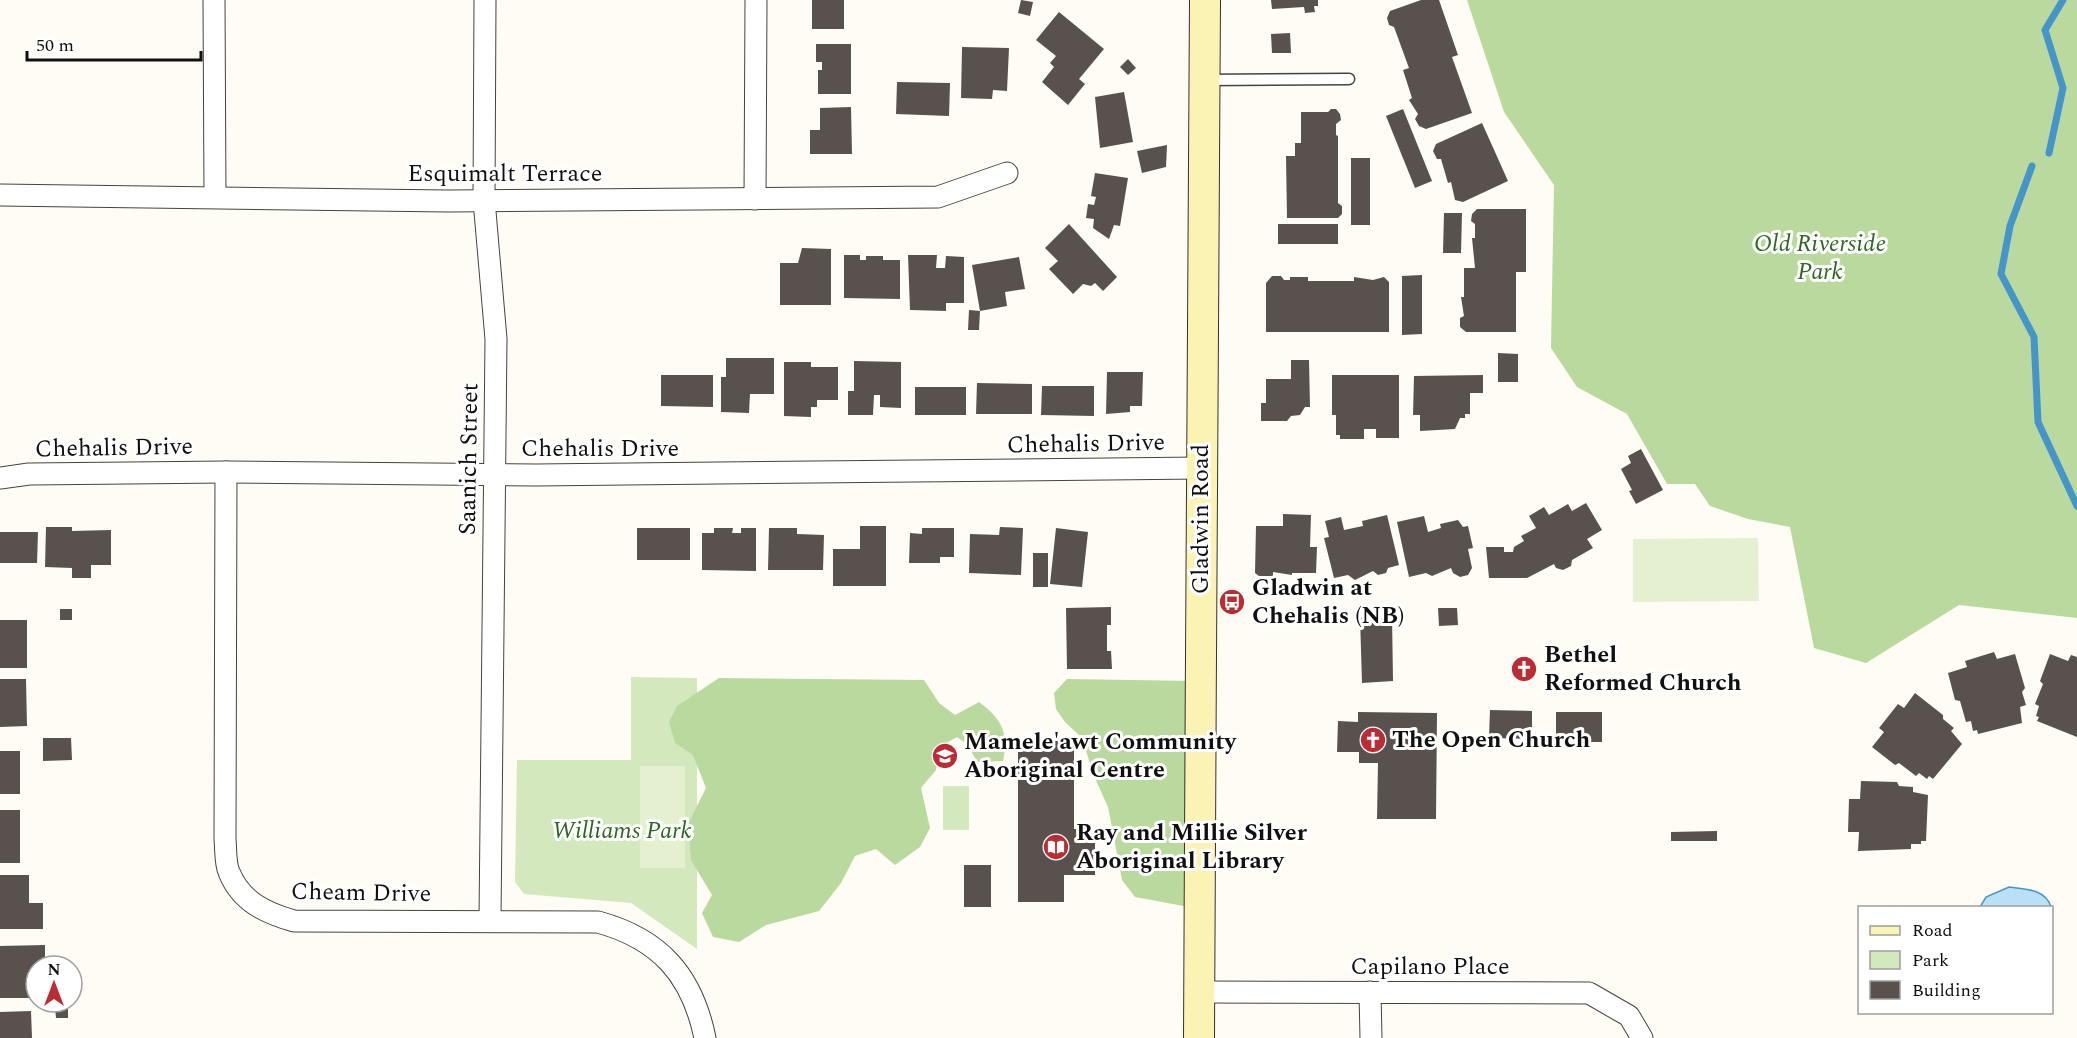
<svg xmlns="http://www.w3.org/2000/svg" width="2077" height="1038" viewBox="0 0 2077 1038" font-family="Spectral,serif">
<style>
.green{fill:#d4e8be}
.forest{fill:#b9d99e}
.pitch{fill:#e5f0d0}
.water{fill:#bbdff4;stroke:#4595c8;stroke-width:1.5}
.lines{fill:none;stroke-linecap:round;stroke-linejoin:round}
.stream{stroke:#4595c8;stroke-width:7}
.building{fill:#59514d}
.service-casing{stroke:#434343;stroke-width:13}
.minor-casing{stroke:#434343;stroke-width:23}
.secondary-casing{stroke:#323232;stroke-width:32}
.service{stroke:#fff;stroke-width:10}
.minor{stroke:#fff;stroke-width:21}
.secondary{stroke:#fbf3b3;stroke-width:30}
.labels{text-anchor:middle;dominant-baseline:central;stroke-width:6;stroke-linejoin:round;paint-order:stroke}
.street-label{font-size:24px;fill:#101010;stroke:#fff}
.park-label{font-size:24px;font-style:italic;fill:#316622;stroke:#fff}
.poi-label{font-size:24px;font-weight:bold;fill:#101010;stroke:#fff;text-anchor:start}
</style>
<rect width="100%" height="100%" fill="#fefcf4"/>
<g class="green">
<path d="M 631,677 L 697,678 L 697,949 L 631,903 L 524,894 L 515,882 L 517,760 L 631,760 Z"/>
<rect x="943" y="786" width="26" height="44"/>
</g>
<g class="forest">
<path d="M 1467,0 L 2077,0 L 2077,618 L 1959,605 L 1866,663 L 1814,648 L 1790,527 L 1748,519 L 1710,506 L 1695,484 L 1667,484 L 1627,414 L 1577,387 L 1551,348 L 1554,185 L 1504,112 Z"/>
<path d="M 719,678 L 924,680 L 939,703 L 955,715 L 979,702 C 1002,719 1009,733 1003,761 L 977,762 L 968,745 L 957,737 L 939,747 L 936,770 L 921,788 L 930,828 L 920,847 L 895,865 L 876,849 L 855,856 L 841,883 L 819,911 L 766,925 L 739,942 L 713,937 L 702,913 L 712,895 L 691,860 L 688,824 L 706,788 L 693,755 L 675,743 L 669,722 L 677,706 Z"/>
<path d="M 1067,679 L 1194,681 L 1189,907 L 1135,897 L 1122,880 L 1108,807 L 1094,776 L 1082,738 L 1065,722 L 1056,709 L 1054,693 Z"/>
</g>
<g class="pitch">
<path d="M 1758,538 L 1759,601 L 1633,602 L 1633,539 Z"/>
<rect x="640" y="766" width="45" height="102"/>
</g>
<path class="water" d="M 2009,887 C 2025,889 2046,889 2051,907 L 1980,907 L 1986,897 Z"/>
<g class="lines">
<g class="stream">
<path d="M 2049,153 L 2063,88 L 2045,30 L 2063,0"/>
<path d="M 2032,166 L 2010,226 L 2001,274 L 2034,337 L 2038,422 L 2077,506"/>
</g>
</g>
<g class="building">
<rect x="812" y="0" width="32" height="29"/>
<path d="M 1021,0 L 1033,2 L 1030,16 L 1018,13 Z"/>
<path d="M 1271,0 L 1318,0 L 1318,6 L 1314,6 L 1315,12 L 1305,13 L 1304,7 L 1272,9 Z"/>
<path d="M 1421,0 L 1439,0 L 1458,55 L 1452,57 L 1472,113 L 1426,129 L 1419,126 L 1415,119 L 1418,114 L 1409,100 L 1412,98 L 1403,70 L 1409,68 L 1394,27 L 1389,25 L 1387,18 L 1390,11 Z"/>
<path d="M 1059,12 L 1104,49 L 1079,79 L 1085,84 L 1068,105 L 1042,82 L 1054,67 L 1050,63 L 1056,56 L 1036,40 Z"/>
<path d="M 1290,33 L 1291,53 L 1272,53 L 1271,34 Z"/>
<path d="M 816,44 L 851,44 L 851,94 L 818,94 L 818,70 L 822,70 L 822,62 L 816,62 Z"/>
<path d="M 962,47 L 1009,48 L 1007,91 L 993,90 L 992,99 L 961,98 Z"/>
<path d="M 1128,59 L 1136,68 L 1128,75 L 1120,67 Z"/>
<path d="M 897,82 L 950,83 L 949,116 L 896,114 Z"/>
<path d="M 1124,92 L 1133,142 L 1100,148 L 1095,97 Z"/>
<path d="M 851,107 L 852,154 L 810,154 L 810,130 L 820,130 L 820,108 Z"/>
<path d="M 1331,109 L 1336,109 L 1340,114 L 1341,120 L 1336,124 L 1336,135 L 1338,136 L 1338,203 L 1342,206 L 1342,214 L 1338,218 L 1287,218 L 1286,156 L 1295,156 L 1295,143 L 1301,143 L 1301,112 L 1328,112 Z"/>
<path d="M 1403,109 L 1432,181 L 1415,188 L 1386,116 Z"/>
<path d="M 1482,123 L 1508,181 L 1463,202 L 1455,200 L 1451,182 L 1448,183 L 1441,159 L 1437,159 L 1433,151 L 1436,144 Z"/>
<path d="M 1167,145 L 1166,167 L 1142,173 L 1137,151 Z"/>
<rect x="1351" y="158" width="19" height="67"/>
<path d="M 1095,173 L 1128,178 L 1120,226 L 1114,225 L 1109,239 L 1093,228 L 1094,219 L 1086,218 L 1088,204 L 1094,205 L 1096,197 L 1091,196 Z"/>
<path d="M 1477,209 L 1526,209 L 1526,272 L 1516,272 L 1516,332 L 1466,332 L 1460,327 L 1460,318 L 1464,316 L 1461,297 L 1464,297 L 1464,268 L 1475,268 L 1472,238 L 1475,238 L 1475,224 L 1471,221 L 1472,214 Z"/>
<path d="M 1444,213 L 1462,213 L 1461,253 L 1443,253 Z"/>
<path d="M 1069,224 L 1117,277 L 1103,291 L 1095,283 L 1091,286 L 1083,284 L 1073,294 L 1049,269 L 1058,261 L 1045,248 Z"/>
<rect x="1278" y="224" width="60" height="20"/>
<path d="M 802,248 L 831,249 L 831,305 L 780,305 L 780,263 L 798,263 Z"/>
<path d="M 844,255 L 860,255 L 860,260 L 866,260 L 866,256 L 883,256 L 883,260 L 900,260 L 900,299 L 844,298 Z"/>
<path d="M 908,255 L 937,255 L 936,268 L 945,268 L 946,256 L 964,257 L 964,303 L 946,303 L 946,311 L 910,310 Z"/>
<path d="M 1019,257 L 1025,289 L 1005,292 L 1007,306 L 980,311 L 979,330 L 968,330 L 969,310 L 980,311 L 972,265 Z"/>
<path d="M 1422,275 L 1422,334 L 1402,335 L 1402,276 Z"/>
<path d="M 1272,276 L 1281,276 L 1284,280 L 1290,280 L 1290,277 L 1308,277 L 1308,281 L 1354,281 L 1354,277 L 1373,280 L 1384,277 L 1389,282 L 1389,332 L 1266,332 L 1266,283 Z"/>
<path d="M 1498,353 L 1518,354 L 1518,382 L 1498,382 Z"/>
<path d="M 726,358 L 774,358 L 774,394 L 750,394 L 749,413 L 721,412 L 721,377 L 726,377 Z"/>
<path d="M 1291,360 L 1309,360 L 1310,407 L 1305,407 L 1300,415 L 1291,416 L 1287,421 L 1261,421 L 1261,403 L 1266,403 L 1266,379 L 1291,379 Z"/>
<path d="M 854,361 L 901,362 L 901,408 L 880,407 L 880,395 L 874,395 L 873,415 L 848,415 L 848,391 L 854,391 Z"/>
<path d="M 784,362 L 811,362 L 811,367 L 838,367 L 838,400 L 817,400 L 817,407 L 811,407 L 811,417 L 784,416 Z"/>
<path d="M 1107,372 L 1143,372 L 1142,406 L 1130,406 L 1130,412 L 1106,414 Z"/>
<path d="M 661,375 L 713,375 L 713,407 L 661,406 Z"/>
<path d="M 1332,375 L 1399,375 L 1399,438 L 1376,438 L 1376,429 L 1364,429 L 1364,439 L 1340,439 L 1340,435 L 1336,435 L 1336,415 L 1332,415 Z"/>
<path d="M 1483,375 L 1483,393 L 1470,393 L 1470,414 L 1465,414 L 1465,418 L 1460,418 L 1455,429 L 1420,431 L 1420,415 L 1413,415 L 1414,376 Z"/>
<path d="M 977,383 L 1032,384 L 1032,414 L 976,414 Z"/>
<path d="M 1042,386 L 1094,386 L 1094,416 L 1041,415 Z"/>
<rect x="915" y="387" width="51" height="28"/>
<path d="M 1641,449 L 1663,490 L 1636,504 L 1629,491 L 1632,490 L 1621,469 L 1631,463 L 1628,456 Z"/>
<path d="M 1586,503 L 1602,530 L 1587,539 L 1593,548 L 1572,560 L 1571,566 L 1563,570 L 1556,568 L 1554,564 L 1527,578 L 1489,578 L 1486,547 L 1504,547 L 1504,552 L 1513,552 L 1514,547 L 1524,541 L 1521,536 L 1536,528 L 1529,516 L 1544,507 L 1549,515 L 1568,504 L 1572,511 Z"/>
<path d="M 1283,514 L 1311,515 L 1310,547 L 1317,547 L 1316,573 L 1292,573 L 1292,575 L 1273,572 L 1273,576 L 1259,576 L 1255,573 L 1256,526 L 1283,526 Z"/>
<path d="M 1387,515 L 1399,565 L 1388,568 L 1386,573 L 1378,575 L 1373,571 L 1355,580 L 1348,575 L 1334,578 L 1324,538 L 1329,537 L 1325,521 L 1341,517 L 1344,530 L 1363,526 L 1362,521 Z"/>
<path d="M 1424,516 L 1428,532 L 1441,528 L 1440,524 L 1458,520 L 1463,527 L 1468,526 L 1473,548 L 1468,549 L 1472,568 L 1468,575 L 1460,577 L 1453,573 L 1451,568 L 1432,576 L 1426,573 L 1409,577 L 1397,522 Z"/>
<path d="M 860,526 L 886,526 L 886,586 L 833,586 L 833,549 L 860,549 Z"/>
<path d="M 46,527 L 72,527 L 72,531 L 111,530 L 111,565 L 91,565 L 91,578 L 72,578 L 72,568 L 45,567 Z"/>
<path d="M 1000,527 L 1023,528 L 1021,575 L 969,573 L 970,534 L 999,535 Z"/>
<rect x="637" y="528" width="53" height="32"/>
<path d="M 714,528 L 733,528 L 732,533 L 741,533 L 741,528 L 756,528 L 756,571 L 702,570 L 702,533 L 714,533 Z"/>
<path d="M 769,528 L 797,528 L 797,534 L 824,535 L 823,570 L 768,570 Z"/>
<path d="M 922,528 L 954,528 L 954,557 L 940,557 L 940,563 L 909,563 L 910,533 L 922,534 Z"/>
<path d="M 1056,528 L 1088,532 L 1082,587 L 1050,584 Z"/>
<path d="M 0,532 L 38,532 L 37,563 L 0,563 Z"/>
<rect x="1033" y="553" width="15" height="34"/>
<path d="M 1111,607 L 1111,625 L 1107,625 L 1107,651 L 1111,651 L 1112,669 L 1067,669 L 1066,608 Z"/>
<path d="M 1438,608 L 1457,608 L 1458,625 L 1439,626 Z"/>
<rect x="60" y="609" width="12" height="11"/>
<path d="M 1360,617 L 1392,617 L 1393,681 L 1362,683 Z"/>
<rect x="0" y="620" width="27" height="48"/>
<path d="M 1994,652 L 1997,659 L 2015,654 L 2025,688 L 2022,692 L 2026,705 L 2020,707 L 2022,723 L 1978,734 L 1977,730 L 1973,731 L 1971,721 L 1966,722 L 1960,701 L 1955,700 L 1948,673 L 1967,667 L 1965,661 Z"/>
<path d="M 2050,654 L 2068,661 L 2071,655 L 2077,657 L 2077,737 L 2037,721 L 2039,717 L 2036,716 L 2039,706 L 2035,704 L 2043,684 L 2040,681 Z"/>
<path d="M 0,679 L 26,679 L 27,726 L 0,727 Z"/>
<path d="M 1915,693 L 1943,715 L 1943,719 L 1954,728 L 1951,731 L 1962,744 L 1933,779 L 1929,776 L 1927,779 L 1919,773 L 1916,776 L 1899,763 L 1895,765 L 1872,747 L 1884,732 L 1879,728 L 1898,704 L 1904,708 Z"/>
<path d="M 1490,710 L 1532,711 L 1532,739 L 1489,738 Z"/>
<path d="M 1358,712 L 1437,713 L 1436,819 L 1377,819 L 1378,763 L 1359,763 L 1359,752 L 1337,752 L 1338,721 L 1358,722 Z"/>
<rect x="1556" y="712" width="46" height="30"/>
<path d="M 43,738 L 71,738 L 72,760 L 43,761 Z"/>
<path d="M 1018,738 L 1074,738 L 1074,829 L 1095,829 L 1095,875 L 1064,875 L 1064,902 L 1018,902 Z"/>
<rect x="0" y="751" width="20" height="43"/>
<path d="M 1861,781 L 1897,782 L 1899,786 L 1913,787 L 1913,792 L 1928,795 L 1926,841 L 1921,841 L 1921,844 L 1911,844 L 1911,849 L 1858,851 L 1859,832 L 1848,832 L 1849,799 L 1860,799 Z"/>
<rect x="0" y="810" width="20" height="53"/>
<path d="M 1717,831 L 1717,841 L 1671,841 L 1671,832 Z"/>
<rect x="964" y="865" width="27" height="42"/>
<path d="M 0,875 L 29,875 L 29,903 L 43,903 L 43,929 L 0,929 Z"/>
<path d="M 45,945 L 45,966 L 36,966 L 36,998 L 0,998 L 0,946 Z"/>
<path d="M 55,1007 L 68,1007 L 68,1018 L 56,1018 Z"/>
<path d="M 31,1011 L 32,1038 L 0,1038 L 0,1012 Z"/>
</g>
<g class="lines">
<g class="service-casing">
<path id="service" d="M 1205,80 L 1349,79"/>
</g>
<g class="minor-casing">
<g id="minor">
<path d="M 214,0 L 215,197"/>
<path d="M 485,0 L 484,200 L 496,339 L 490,919"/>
<path d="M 0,195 L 448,201 L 938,197 L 1007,173"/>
<path d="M 755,199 L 756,0"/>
<path d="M 226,472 L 225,839 C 226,849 225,863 229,872 C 241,902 266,913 294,921 L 598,922 C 660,939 692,975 705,1038"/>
<path d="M 0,478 L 29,474 L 226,472 L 536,475 L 1200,468"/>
<path d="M 1199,992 L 1589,993 L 1629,1016 L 1642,1038"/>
<path d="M 1370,992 L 1371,1038"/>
</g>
</g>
<g class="secondary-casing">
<path id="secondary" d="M 1199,1038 C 1201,692 1202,346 1205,0"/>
</g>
<use href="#service" class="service"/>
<use href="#minor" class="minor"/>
<use href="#secondary" class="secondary"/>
</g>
<defs>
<g id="bus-disc" transform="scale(1.35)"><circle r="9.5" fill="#bb2d35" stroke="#fff"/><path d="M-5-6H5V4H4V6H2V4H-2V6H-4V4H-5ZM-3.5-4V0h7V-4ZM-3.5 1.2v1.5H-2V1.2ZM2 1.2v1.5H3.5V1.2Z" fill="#fff"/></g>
<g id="church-disc" transform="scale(1.35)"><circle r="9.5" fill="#bb2d35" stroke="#fff"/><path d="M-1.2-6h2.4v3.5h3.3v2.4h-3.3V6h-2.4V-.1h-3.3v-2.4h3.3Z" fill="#fff"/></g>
<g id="school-disc" transform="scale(1.35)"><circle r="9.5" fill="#bb2d35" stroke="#fff"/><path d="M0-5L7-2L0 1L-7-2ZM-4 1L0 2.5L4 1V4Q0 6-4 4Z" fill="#fff"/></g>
<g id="library-disc" transform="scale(1.35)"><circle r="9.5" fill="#bb2d35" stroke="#fff"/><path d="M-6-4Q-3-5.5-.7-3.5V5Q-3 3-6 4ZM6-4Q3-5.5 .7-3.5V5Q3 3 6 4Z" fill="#fff"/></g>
</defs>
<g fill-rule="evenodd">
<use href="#bus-disc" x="1232" y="602"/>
<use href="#church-disc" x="1524" y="669"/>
<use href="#church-disc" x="1373" y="740"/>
<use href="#school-disc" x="945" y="756"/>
<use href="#library-disc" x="1056" y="847"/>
</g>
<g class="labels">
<g class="street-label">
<text x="505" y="174">Esquimalt Terrace</text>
<text transform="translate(1086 444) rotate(-1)">Chehalis Drive</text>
<text transform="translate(114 448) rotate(-1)">Chehalis Drive</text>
<text x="600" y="449">Chehalis Drive</text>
<text transform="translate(469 459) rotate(-89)">Saanich Street</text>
<text transform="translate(1201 519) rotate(-90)">Gladwin Road</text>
<text transform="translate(361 893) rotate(1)">Cheam Drive</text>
<text x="1430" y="967">Capilano Place</text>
</g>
<g class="park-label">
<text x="1820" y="244">Old Riverside<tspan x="1820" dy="28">Park</tspan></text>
<text x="622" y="831">Williams Park</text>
</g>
<g class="poi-label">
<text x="1252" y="588">Gladwin at<tspan x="1252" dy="28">Chehalis (NB)</tspan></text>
<text x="1544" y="655">Bethel<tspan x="1544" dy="28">Reformed Church</tspan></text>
<text x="1392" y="740">The Open Church</text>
<text x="964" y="742">Mamele'awt Community<tspan x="964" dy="28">Aboriginal Centre</tspan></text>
<text x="1076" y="833">Ray and Millie Silver<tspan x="1076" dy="28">Aboriginal Library</tspan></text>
</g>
</g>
<rect x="1858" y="906" width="195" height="108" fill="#ffffff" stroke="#9f9f9f" stroke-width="1.5"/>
<rect x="1870" y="926" width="30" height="9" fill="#fbf3b3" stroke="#9f9f9f" stroke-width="1.5"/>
<text x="1912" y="936" font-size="18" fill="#101010">Road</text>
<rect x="1870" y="951" width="30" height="18" fill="#d4e8be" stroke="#9f9f9f" stroke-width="1.5"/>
<text x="1912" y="966" font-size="18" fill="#101010">Park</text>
<rect x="1870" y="981" width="30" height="18" fill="#59514d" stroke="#9f9f9f" stroke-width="1.5"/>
<text x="1912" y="996" font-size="18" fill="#101010">Building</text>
<g transform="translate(54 984)"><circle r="28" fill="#ffffff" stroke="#9f9f9f" stroke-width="1.5"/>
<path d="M0-4.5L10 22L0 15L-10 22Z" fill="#bb2d35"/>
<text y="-9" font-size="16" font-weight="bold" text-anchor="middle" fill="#101010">N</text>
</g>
<path d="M27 51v9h174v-9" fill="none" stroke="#101010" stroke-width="3"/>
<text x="36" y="51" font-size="18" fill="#101010" stroke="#ffffff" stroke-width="4.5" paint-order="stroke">50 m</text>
</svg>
